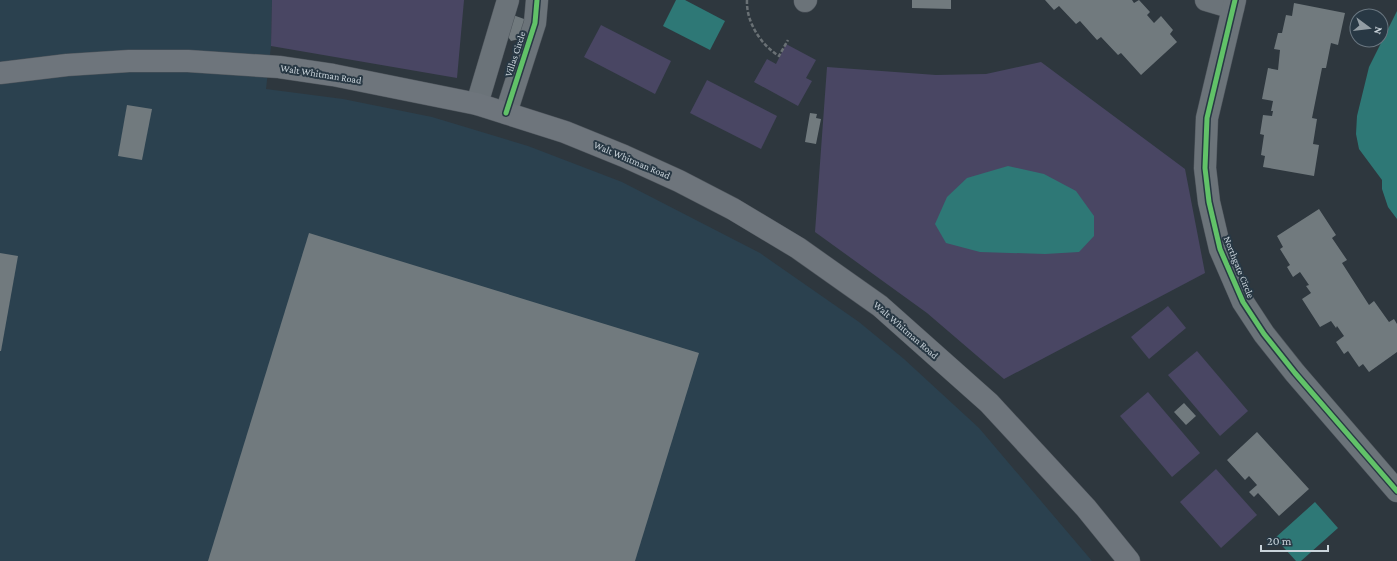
<svg xmlns="http://www.w3.org/2000/svg" width="1397" height="561" viewBox="0 0 1397 561" font-family="'Crimson Pro',serif">
<style>
.built{fill:#2b414f}
.green{fill:#494663}
.water{fill:#2e7876}
.building{fill:#717a7e}
.lines{fill:none;stroke-linecap:round;stroke-linejoin:round}
.minor-casing{stroke:#4e555c;stroke-width:23}
.secondary-casing{stroke:#4e555c;stroke-width:23}
.path{stroke:#6a7175;stroke-width:2.5;stroke-dasharray:4 2;stroke-linecap:butt}
.minor{stroke:#6b7379;stroke-width:22}
.secondary{stroke:#6e757c;stroke-width:22}
.cycleway-casing{stroke:#283844;stroke-width:8}
.cycleway{stroke:#61c268;stroke-width:5}
.labels{text-anchor:middle;dominant-baseline:central;stroke-width:4;stroke-linejoin:round;paint-order:stroke}
.street-label{font-size:10px;fill:#cad4db;stroke:#283844}
</style>
<rect width="100%" height="100%" fill="#2e373e"/>
<path class="built" d="M 0,0 L 272,0 L 271,46 L 266,89 L 343,99 L 432,117 L 528,146 L 622,182 L 760,253 L 859,322 L 904,359 L 979,428 L 1092,561 L 0,561 Z"/>
<g class="green">
<path d="M 272,0 L 464,0 L 457,78 L 271,46 Z"/>
<path d="M 601,25 L 671,61 L 655,94 L 584,57 Z"/>
<path d="M 786,44 L 816,60 L 806,78 L 812,81 L 798,106 L 754,82 L 767,59 L 776,64 Z"/>
<path d="M 1041,62 L 1185,169 L 1205,273 L 1004,379 L 927,313 L 815,232 L 827,67 L 936,75 L 986,74 Z"/>
<path d="M 707,80 L 777,116 L 761,149 L 690,113 Z"/>
<path d="M 1168,306 L 1186,328 L 1149,359 L 1131,337 Z"/>
<path d="M 1197,351 L 1248,411 L 1220,436 L 1168,375 Z"/>
<path d="M 1148,392 L 1200,453 L 1172,477 L 1120,416 Z"/>
<path d="M 1216,469 L 1257,515 L 1221,548 L 1180,502 Z"/>
</g>
<g class="water">
<path d="M 676,0 L 685,0 L 725,21 L 710,50 L 663,26 Z"/>
<path d="M 1397,11 L 1397,219 L 1388,207 L 1382,189 L 1382,180 L 1359,149 L 1356,134 L 1357,116 L 1369,67 Z"/>
<path d="M 1008,166 L 1044,174 L 1076,191 L 1094,216 L 1094,236 L 1079,252 L 1045,254 L 980,252 L 946,243 L 935,224 L 947,197 L 967,178 Z"/>
<path d="M 1315,502 L 1338,528 L 1301,561 L 1296,561 L 1275,538 Z"/>
</g>
<g class="building">
<path d="M 912,0 L 951,0 L 951,9 L 912,8 Z"/>
<path d="M 1045,0 L 1132,0 L 1134,3 L 1139,0 L 1150,12 L 1147,15 L 1154,23 L 1161,16 L 1173,30 L 1170,34 L 1177,42 L 1141,75 L 1121,53 L 1118,55 L 1101,37 L 1097,40 L 1080,21 L 1076,24 L 1059,6 L 1054,10 Z"/>
<path d="M 1294,3 L 1345,13 L 1338,45 L 1331,43 L 1326,68 L 1322,68 L 1312,118 L 1317,119 L 1313,144 L 1319,145 L 1314,176 L 1263,167 L 1265,156 L 1261,155 L 1264,135 L 1260,134 L 1263,115 L 1272,116 L 1273,111 L 1271,111 L 1273,101 L 1262,99 L 1268,68 L 1278,70 L 1280,50 L 1274,49 L 1278,33 L 1282,33 L 1286,15 L 1292,16 Z"/>
<path d="M 513,15 L 527,20 L 519,39 L 511,41 L 506,34 Z"/>
<path d="M 127,105 L 152,109 L 142,160 L 118,156 Z"/>
<path d="M 810,113 L 817,114 L 816,118 L 821,119 L 816,144 L 805,142 Z"/>
<path d="M 1319,209 L 1336,235 L 1332,238 L 1347,260 L 1342,263 L 1369,305 L 1374,301 L 1389,322 L 1394,319 L 1397,324 L 1397,352 L 1369,372 L 1363,364 L 1359,367 L 1348,351 L 1344,354 L 1336,342 L 1344,336 L 1337,326 L 1336,328 L 1331,321 L 1320,327 L 1302,299 L 1311,293 L 1306,286 L 1309,285 L 1300,272 L 1293,277 L 1287,267 L 1290,265 L 1280,249 L 1283,247 L 1277,236 Z"/>
<path d="M 309,233 L 699,353 L 635,561 L 208,561 Z"/>
<path d="M 0,253 L 18,256 L 1,351 L 0,351 Z"/>
<path d="M 1184,403 L 1196,416 L 1186,425 L 1174,412 Z"/>
<path d="M 1257,432 L 1309,489 L 1279,516 L 1258,493 L 1254,497 L 1249,492 L 1257,485 L 1249,476 L 1245,480 L 1227,460 Z"/>
</g>
<g class="lines">
<g class="minor-casing">
<g id="minor">
<path d="M 1206,0 L 1233,8"/>
<path d="M 1235,0 L 1207,118 L 1205,168 L 1209,202 L 1220,249 L 1243,302 L 1264,334 L 1295,373 L 1397,491"/>
<path d="M 805,1 L 806,0"/>
<path d="M 477,104 L 508,0"/>
<path d="M 506,113 L 535,23 L 537,0"/>
</g>
</g>
<g class="secondary-casing">
<path id="secondary" d="M 0,73 L 67,65 L 129,61 L 188,61 L 279,67 L 333,75 L 477,104 L 565,132 L 624,156 L 679,181 L 733,209 L 798,248 L 880,306 L 989,403 L 1086,508 L 1129,561"/>
</g>
<path class="path" d="M 747,0 C 746,22 761,45 779,56 L 788,40"/>
<use href="#minor" class="minor"/>
<use href="#secondary" class="secondary"/>
<g class="cycleway-casing">
<g id="cycleway">
<path d="M 1235,0 L 1207,118 L 1205,168 L 1209,202 L 1220,249 L 1243,302 L 1264,334 L 1295,373 L 1397,491"/>
<path d="M 506,113 L 535,23 L 537,0"/>
</g>
</g>
<use href="#cycleway" class="cycleway"/>
</g>
<g class="labels">
<g class="street-label">
<text transform="translate(515 54) rotate(-72)">Villas Circle</text>
<text transform="translate(321 74) rotate(9)">Walt Whitman Road</text>
<text transform="translate(632 160) rotate(23)">Walt Whitman Road</text>
<text transform="translate(1239 267) rotate(68)">Northgate Circle</text>
<text transform="translate(906 330) rotate(41)">Walt Whitman Road</text>
</g>
</g>
<g transform="translate(1369 28) rotate(105)"><circle r="19" fill="#283844" stroke="#697680"/>
<path d="M0-3L7 15L0 10L-7 15Z" fill="#939da4"/>
<text y="-6" font-size="11" font-weight="bold" text-anchor="middle" fill="#cad4db">N</text>
</g>
<path d="M1261 545v6h67v-6" fill="none" stroke="#cad4db" stroke-width="2"/>
<text x="1267" y="545" font-size="12" fill="#cad4db" stroke="#283844" stroke-width="3" paint-order="stroke">20 m</text>
</svg>
